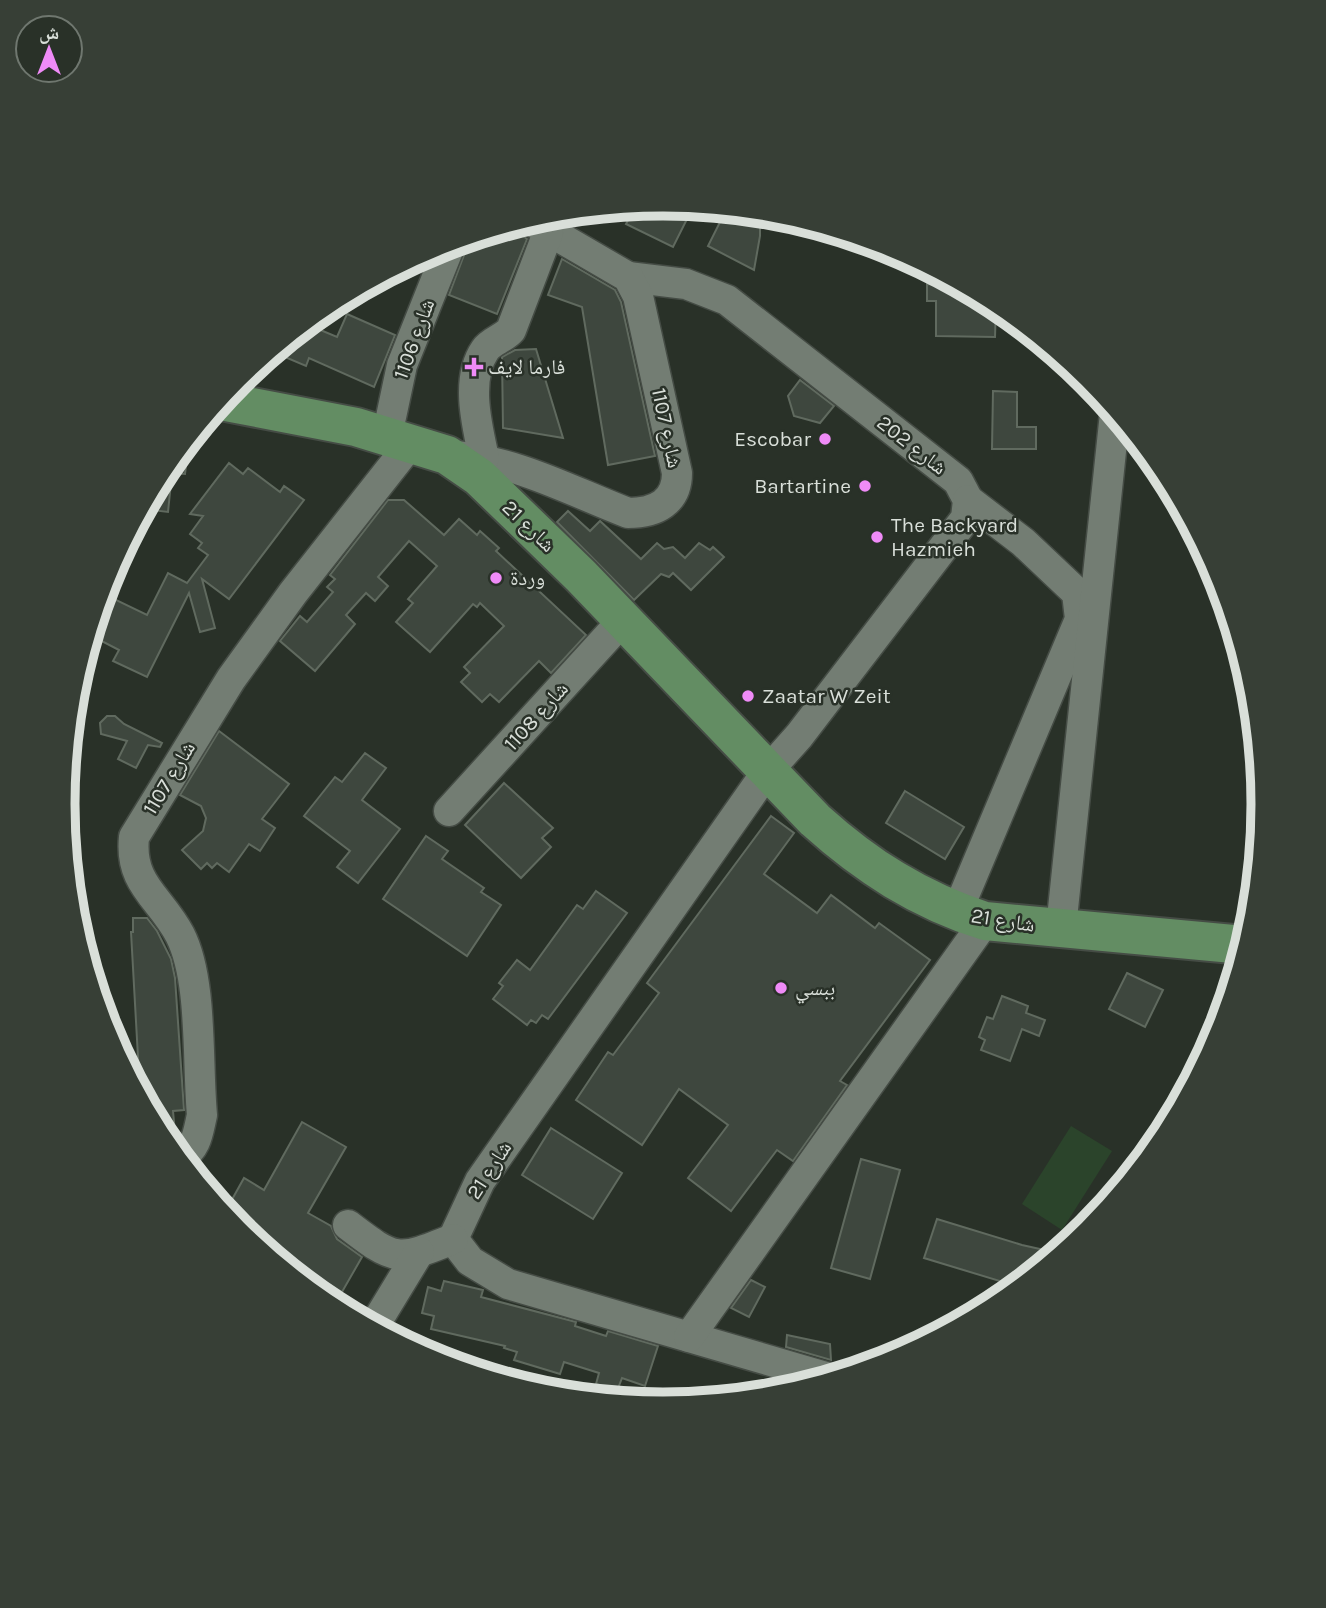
<svg xmlns="http://www.w3.org/2000/svg" width="1326" height="1608" viewBox="0 0 1326 1608" font-family="Karla,'Noto Naskh Arabic',sans-serif">
<style>
.green{fill:#2b442b}
.building{fill:#3e473e;stroke:#606a5f;stroke-width:2}
.lines{fill:none;stroke-linecap:round;stroke-linejoin:round}
.minor-casing{stroke:#454c45;stroke-width:33}
.major-casing{stroke:#454c45;stroke-width:42}
.minor{stroke:#737d73;stroke-width:30}
.major{stroke:#638d63;stroke-width:38}
.poi-dot{fill:#ef8bf7;stroke:#293128;stroke-width:2.5}
.labels{text-anchor:middle;dominant-baseline:central;stroke-width:5;stroke-linejoin:round;paint-order:stroke}
.street-label{font-size:21px;fill:#d9dfd9;stroke:#293128}
.poi-label{font-size:21px;fill:#d9dfd9;stroke:#293128;text-anchor:start}
.rim{fill:none;stroke:#d9dfd9;stroke-width:9}
</style>
<rect width="100%" height="100%" fill="#293128"/>
<path class="green" d="M 1071,1126 L 1112,1151 L 1062,1230 L 1022,1204 Z"/>
<g class="building">
<path d="M 663,204 L 693,207 L 673,247 L 626,224 L 635,207 Z"/>
<path d="M 726,210 L 760,214 L 760,236 L 754,270 L 708,246 Z"/>
<path d="M 510,226 L 527,239 L 497,314 L 449,295 L 470,239 Z"/>
<path d="M 562,259 L 615,290 L 621,302 L 655,456 L 608,465 L 582,307 L 548,295 Z"/>
<path d="M 938,274 L 996,305 L 995,337 L 936,336 L 936,301 L 927,301 L 927,284 L 938,285 Z"/>
<path d="M 347,314 L 395,335 L 374,387 L 309,358 L 306,366 L 273,352 L 306,324 L 337,337 Z"/>
<path d="M 536,349 L 563,438 L 503,428 L 502,357 L 515,350 Z"/>
<path d="M 800,380 L 834,406 L 820,423 L 794,416 L 788,396 Z"/>
<path d="M 993,391 L 1017,392 L 1017,427 L 1036,427 L 1036,449 L 992,449 Z"/>
<path d="M 189,441 L 185,474 L 172,473 L 168,512 L 143,509 L 164,470 Z"/>
<path d="M 229,463 L 243,474 L 248,468 L 280,492 L 284,486 L 304,500 L 229,599 L 202,579 L 215,628 L 200,632 L 189,593 L 147,677 L 113,661 L 119,650 L 90,635 L 93,627 L 108,596 L 147,615 L 168,573 L 187,583 L 208,555 L 198,548 L 202,543 L 190,534 L 203,516 L 190,514 Z"/>
<path d="M 388,500 L 404,500 L 444,535 L 459,519 L 477,535 L 480,531 L 499,548 L 496,551 L 586,635 L 551,673 L 539,661 L 499,702 L 490,694 L 482,702 L 461,682 L 470,673 L 464,667 L 504,626 L 480,603 L 477,607 L 473,604 L 430,652 L 396,622 L 413,603 L 408,599 L 437,566 L 409,541 L 378,577 L 388,586 L 375,601 L 366,593 L 346,615 L 355,624 L 315,671 L 280,641 L 300,616 L 307,622 L 333,592 L 327,587 L 335,579 L 330,575 Z"/>
<path d="M 568,511 L 590,531 L 600,521 L 641,559 L 657,543 L 664,549 L 673,547 L 685,558 L 699,543 L 710,550 L 713,547 L 724,557 L 691,590 L 673,573 L 669,577 L 661,574 L 634,600 L 557,522 Z"/>
<path d="M 107,716 L 115,716 L 124,724 L 162,743 L 160,747 L 148,745 L 136,768 L 118,759 L 127,741 L 101,734 L 100,723 Z"/>
<path d="M 219,731 L 289,784 L 262,819 L 275,828 L 260,851 L 249,844 L 229,872 L 217,863 L 212,868 L 207,863 L 201,869 L 182,850 L 203,831 L 206,818 L 201,806 L 180,795 Z"/>
<path d="M 365,753 L 386,768 L 362,800 L 400,829 L 358,883 L 337,867 L 350,851 L 304,816 L 335,777 L 342,782 Z"/>
<path d="M 504,783 L 553,828 L 542,838 L 551,847 L 521,878 L 465,825 Z"/>
<path d="M 905,791 L 964,827 L 945,859 L 886,823 Z"/>
<path d="M 771,816 L 794,833 L 764,874 L 817,913 L 831,895 L 875,928 L 879,923 L 930,960 L 840,1081 L 847,1085 L 793,1161 L 777,1150 L 731,1211 L 688,1178 L 728,1125 L 679,1089 L 642,1145 L 576,1100 L 608,1052 L 613,1055 L 659,993 L 647,983 Z"/>
<path d="M 426,836 L 448,851 L 442,859 L 484,888 L 481,892 L 501,905 L 467,956 L 383,899 Z"/>
<path d="M 596,891 L 627,913 L 548,1019 L 542,1015 L 536,1023 L 531,1020 L 527,1025 L 493,999 L 503,986 L 499,983 L 517,960 L 530,970 L 577,905 L 583,909 Z"/>
<path d="M 133,918 L 147,918 L 157,931 L 171,959 L 175,978 L 184,1110 L 173,1111 L 175,1133 L 162,1133 L 140,1093 L 131,932 L 133,932 Z"/>
<path d="M 1127,973 L 1163,990 L 1145,1027 L 1109,1009 Z"/>
<path d="M 1002,996 L 1028,1006 L 1026,1013 L 1045,1020 L 1039,1036 L 1022,1029 L 1010,1061 L 981,1050 L 985,1040 L 979,1037 L 987,1017 L 993,1019 Z"/>
<path d="M 302,1122 L 346,1147 L 308,1213 L 331,1226 L 337,1239 L 362,1257 L 342,1292 L 261,1246 L 225,1212 L 244,1178 L 264,1190 Z"/>
<path d="M 551,1128 L 622,1173 L 593,1219 L 522,1175 Z"/>
<path d="M 861,1159 L 900,1170 L 870,1279 L 831,1268 Z"/>
<path d="M 937,1219 L 1022,1245 L 1058,1253 L 1016,1286 L 924,1258 Z"/>
<path d="M 751,1280 L 765,1287 L 749,1317 L 731,1308 Z"/>
<path d="M 444,1281 L 483,1290 L 481,1297 L 576,1322 L 575,1326 L 606,1336 L 608,1331 L 658,1346 L 645,1386 L 622,1378 L 617,1391 L 596,1384 L 599,1373 L 564,1362 L 560,1374 L 514,1360 L 517,1352 L 504,1348 L 505,1346 L 431,1329 L 434,1316 L 422,1313 L 428,1287 L 441,1291 Z"/>
<path d="M 787,1335 L 830,1344 L 831,1360 L 786,1347 Z"/>
</g>
<g class="lines">
<g class="minor-casing">
<g id="minor">
<path d="M 628,277 L 686,284 L 727,300 L 958,481 L 968,500 L 966,518 L 799,736 L 766,773 L 480,1181 L 453,1239 L 470,1261 L 508,1284 L 829,1378"/>
<path d="M 387,436 L 402,365 L 450,245"/>
<path d="M 447,455 C 517,461 564,488 628,513 C 656,513 677,502 677,473 L 638,296 L 628,277 L 530,220"/>
<path d="M 484,458 C 477,426 465,379 485,350 C 491,341 503,339 511,330 L 548,233"/>
<path d="M 449,811 L 623,620"/>
<path d="M 957,912 L 1080,619 L 1077,593 L 1023,542 L 968,500"/>
<path d="M 1061,928 L 1115,413"/>
<path d="M 181,1157 C 197,1148 198,1132 202,1115 C 197,1063 203,980 180,935 C 160,897 129,884 134,837 L 231,679 L 293,593 L 411,443"/>
<path d="M 348,1225 C 395,1261 397,1262 453,1239"/>
<path d="M 374,1326 L 419,1252"/>
<path d="M 689,1337 L 985,921"/>
</g>
</g>
<g class="major-casing">
<path id="major" d="M 221,401 L 356,427 L 447,455 L 479,477 L 581,576 L 815,820 C 866,866 919,900 985,921 L 1244,945"/>
</g>
<use href="#minor" class="minor"/>
<use href="#major" class="major"/>
</g>
<g class="poi-dot">
<path d="M470.5 356.5h7v7h7v7h-7v7h-7v-7h-7v-7h7z"/>
<circle cx="825" cy="439" r="7"/>
<circle cx="865" cy="486" r="7"/>
<circle cx="877" cy="537" r="7"/>
<circle cx="496" cy="578" r="7"/>
<circle cx="748" cy="696" r="7"/>
<circle cx="781" cy="988" r="7"/>
</g>
<g class="labels">
<g class="street-label">
<text transform="translate(414 339) rotate(-70)">شارع 1106</text>
<text transform="translate(667 428) rotate(78)">شارع 1107</text>
<text transform="translate(912 445) rotate(38)">شارع 202</text>
<text transform="translate(529 526) rotate(44)">شارع 21</text>
<text transform="translate(536 716) rotate(-48)">شارع 1108</text>
<text transform="translate(169 778) rotate(-59)">شارع 1107</text>
<text transform="translate(1003 920) rotate(9)">شارع 21</text>
<text transform="translate(489 1170) rotate(-57)">شارع 21</text>
</g>
<g class="poi-label">
<text x="488" y="367">فارما لايف</text>
<text x="811" y="439" text-anchor="end">Escobar</text>
<text x="851" y="486" text-anchor="end">Bartartine</text>
<text x="891" y="525">The Backyard<tspan x="891" dy="24">Hazmieh</tspan></text>
<text x="510" y="578">وردة</text>
<text x="762" y="696">Zaatar W Zeit</text>
<text x="795" y="988">ببسي</text>
</g>
</g>
<path d="M0 0H1326V1608H0ZM75 804a588 588 0 1 1 1176 0a588 588 0 1 1-1176 0Z" fill="#373f36" fill-rule="evenodd"/>
<path class="rim" d="M75 804a588 588 0 1 1 1176 0a588 588 0 1 1-1176 0Z"/>
<g transform="translate(49 49)"><circle r="33" fill="#293128" stroke="#6f776f" stroke-width="2"/>
<path d="M0-5L12 26L0 18L-12 26Z" fill="#ef8bf7"/>
<text y="-10" font-size="19" font-weight="bold" text-anchor="middle" fill="#d9dfd9">ش</text>
</g>
</svg>
